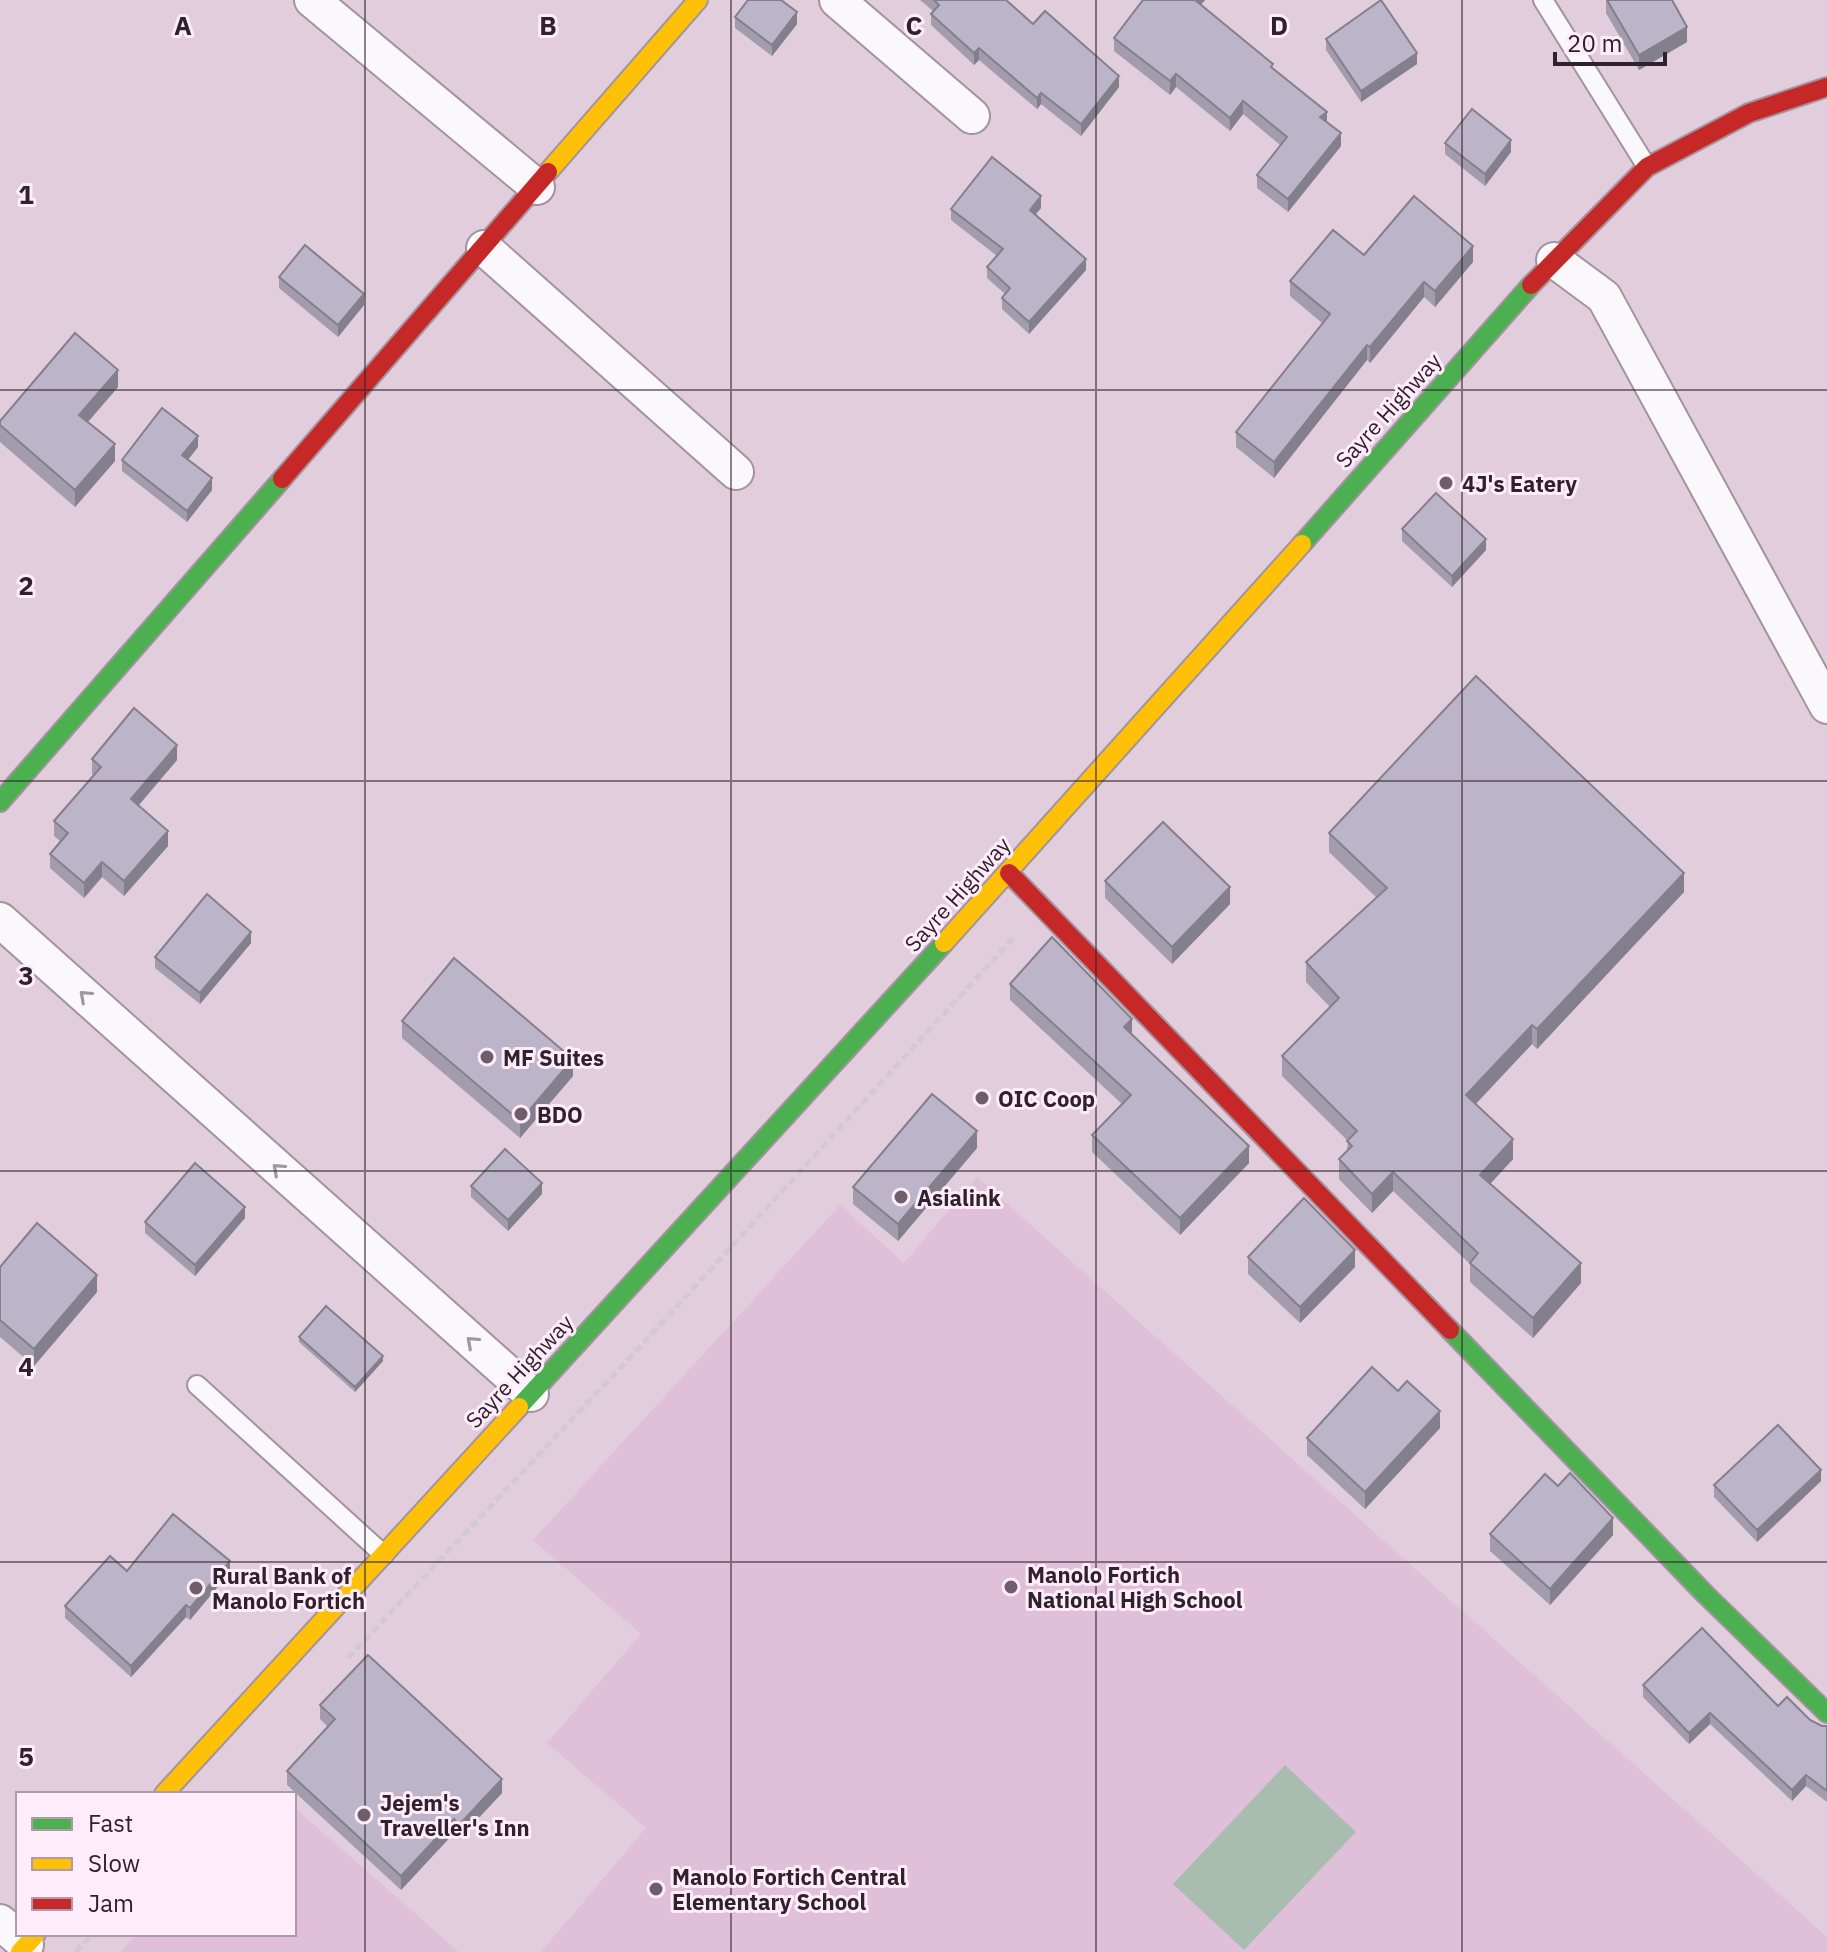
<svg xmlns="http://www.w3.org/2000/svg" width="1827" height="1952" viewBox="0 0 1827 1952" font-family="'IBM Plex Sans',sans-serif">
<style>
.built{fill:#e0c0d9}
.park{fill:#a8bcaf}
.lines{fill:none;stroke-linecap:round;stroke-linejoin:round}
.lane-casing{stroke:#a2939e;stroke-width:22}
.street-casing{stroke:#a2939e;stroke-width:38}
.fast-casing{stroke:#a2939e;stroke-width:22}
.slow-casing{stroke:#a2939e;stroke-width:22}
.jam-casing{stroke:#a2939e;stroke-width:22}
.path{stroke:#d1cbcf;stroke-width:5;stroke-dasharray:8 4;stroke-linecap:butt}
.lane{stroke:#faf8fa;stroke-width:18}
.street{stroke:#faf8fa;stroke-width:34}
.fast{stroke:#4caf50;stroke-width:18}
.slow{stroke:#ffc107;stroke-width:18}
.jam{stroke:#c62828;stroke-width:18}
.wall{fill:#a29cad}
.shaded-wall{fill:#847f8d}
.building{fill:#bcb5c9;stroke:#847f8d;stroke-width:2}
.oneway{stroke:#9f989d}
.grid{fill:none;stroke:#2f222c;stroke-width:2;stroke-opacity:0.55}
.poi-dot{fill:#6d5e6a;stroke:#ffecfa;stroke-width:3}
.labels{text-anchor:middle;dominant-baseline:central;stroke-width:6;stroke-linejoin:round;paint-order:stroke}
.street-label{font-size:22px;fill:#2f222c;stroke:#ffecfa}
.poi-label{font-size:22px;font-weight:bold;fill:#2f222c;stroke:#ffecfa;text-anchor:start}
.grid-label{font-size:26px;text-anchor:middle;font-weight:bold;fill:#2f222c;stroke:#ffecfa;stroke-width:6;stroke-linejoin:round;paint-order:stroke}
</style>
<rect width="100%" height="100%" fill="#e1cddc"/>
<g class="built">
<path d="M 977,1177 L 1827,1937 L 1827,1952 L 541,1952 L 646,1828 L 547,1743 L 641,1634 L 533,1540 L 840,1205 L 904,1263 Z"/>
<path d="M 294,1807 L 459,1952 L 120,1952 L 136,1934 L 294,1934 Z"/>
</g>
<path class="park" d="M 1285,1765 L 1356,1832 L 1244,1950 L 1173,1884 Z"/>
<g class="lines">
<g class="lane-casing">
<g id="lane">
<path d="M 1543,0 L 1647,167"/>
<path d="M 197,1385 L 384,1555"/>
</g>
</g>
<g class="street-casing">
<g id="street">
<path d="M 312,0 L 537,187"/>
<path d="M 837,0 L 972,116"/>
<path d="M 484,248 L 736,472"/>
<path d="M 1554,260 L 1604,297 L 1827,706"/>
<path d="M 0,920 L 531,1394"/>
<path d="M 0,1922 L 26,1945"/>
</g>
</g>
<g class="fast-casing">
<g id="fast">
<path d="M 1302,544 L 1531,285"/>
<path d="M 0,802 L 282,479"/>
<path d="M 1450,1330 L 1705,1594 L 1827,1713"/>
<path d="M 519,1407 L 944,943"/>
</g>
</g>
<g class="slow-casing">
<g id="slow">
<path d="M 548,172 L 698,0"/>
<path d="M 944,943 L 1302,544"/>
<path d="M 164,1794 L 519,1407"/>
<path d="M 20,1952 L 36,1934"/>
</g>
</g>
<g class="jam-casing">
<g id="jam">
<path d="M 1531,285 L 1647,167 L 1749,113 L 1827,87"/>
<path d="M 282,479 L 548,172"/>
<path d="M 1009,873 L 1450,1330"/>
</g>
</g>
<g class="path">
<path d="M 348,1658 L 638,1349 L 1014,937"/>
<path d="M 76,1952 L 92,1934"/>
</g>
<use href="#lane" class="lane"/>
<use href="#street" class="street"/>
<use href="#fast" class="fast"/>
<use href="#slow" class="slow"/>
<use href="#jam" class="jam"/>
</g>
<g class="wall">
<path d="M 920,0 L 1006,0 L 1033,24 L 1119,87 L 1081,136 L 1041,104 L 1037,109 L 979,60 L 974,65 L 931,25 L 931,14 L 933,11 Z"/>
<path d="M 1205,0 L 1201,5 L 1273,69 L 1327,122 L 1341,146 L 1288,212 L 1257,188 L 1257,175 L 1280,145 L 1243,114 L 1230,131 L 1176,87 L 1170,95 L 1114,51 L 1114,38 Z"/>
<path d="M 1606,0 L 1672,0 L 1687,42 L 1639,70 L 1606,13 Z"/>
<path d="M 735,17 L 797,24 L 772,56 L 735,28 Z"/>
<path d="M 1326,39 L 1417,64 L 1361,102 L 1326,50 Z"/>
<path d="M 1445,143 L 1511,152 L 1485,186 L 1445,154 Z"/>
<path d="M 1041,208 L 1036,214 L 1086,270 L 1029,334 L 1002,309 L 1002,298 L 1005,294 L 987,278 L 987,267 L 997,256 L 951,220 L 951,209 Z"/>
<path d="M 1364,255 L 1473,262 L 1435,307 L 1424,297 L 1370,363 L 1367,360 L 1274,478 L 1236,447 L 1236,432 L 1322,323 L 1290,296 L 1290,281 Z"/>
<path d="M 279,277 L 364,305 L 338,337 L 279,288 Z"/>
<path d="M 118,387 L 88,422 L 115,461 L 75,507 L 0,442 L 0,421 Z"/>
<path d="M 198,447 L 188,460 L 212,490 L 187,522 L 122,471 L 122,460 Z"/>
<path d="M 1402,529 L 1486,550 L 1452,587 L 1402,541 Z"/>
<path d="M 92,759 L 177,760 L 139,805 L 168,846 L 124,896 L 102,877 L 84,898 L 50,868 L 50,854 L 60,841 L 54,836 L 54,821 L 94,775 L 92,774 Z"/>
<path d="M 1329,833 L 1684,892 L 1537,1049 L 1532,1044 L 1476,1104 L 1513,1159 L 1490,1184 L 1581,1283 L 1533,1338 L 1470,1282 L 1470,1264 L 1393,1191 L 1372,1213 L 1339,1179 L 1339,1159 L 1347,1150 L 1348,1141 L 1282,1076 L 1282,1056 L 1330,1007 L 1306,982 L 1306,962 L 1377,898 L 1329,852 Z"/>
<path d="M 1105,881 L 1230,904 L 1172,964 L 1105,898 Z"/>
<path d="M 251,943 L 200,1004 L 155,968 L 155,957 Z"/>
<path d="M 1010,984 L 1132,1034 L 1249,1163 L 1180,1235 L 1092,1152 L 1092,1135 L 1122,1104 L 1010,1000 Z"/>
<path d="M 402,1021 L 573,1076 L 520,1138 L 402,1038 Z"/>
<path d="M 977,1148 L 898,1241 L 853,1204 L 853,1187 Z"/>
<path d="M 471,1186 L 542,1194 L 508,1231 L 471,1197 Z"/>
<path d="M 245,1218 L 195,1276 L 145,1233 L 145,1222 Z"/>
<path d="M 1248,1257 L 1355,1267 L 1300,1323 L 1248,1274 Z"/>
<path d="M 0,1267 L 97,1292 L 34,1366 L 0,1337 Z"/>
<path d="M 299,1337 L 383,1361 L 355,1392 L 299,1342 Z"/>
<path d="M 1398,1391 L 1440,1428 L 1365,1509 L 1307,1455 L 1307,1438 Z"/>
<path d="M 1821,1481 L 1757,1542 L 1714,1497 L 1714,1485 Z"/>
<path d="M 1490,1534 L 1613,1535 L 1550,1605 L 1490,1551 Z"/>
<path d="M 127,1571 L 230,1572 L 190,1620 L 186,1617 L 131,1677 L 65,1618 L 65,1606 Z"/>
<path d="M 1643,1685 L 1778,1706 L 1822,1726 L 1827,1726 L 1827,1802 L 1806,1786 L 1792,1801 L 1710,1724 L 1689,1744 L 1643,1697 Z"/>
<path d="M 320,1705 L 502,1793 L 459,1839 L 454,1833 L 401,1890 L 287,1785 L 287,1771 L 328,1727 L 320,1719 Z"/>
</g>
<g class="shaded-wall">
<path d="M 1194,0 L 1205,0 L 1194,13 Z"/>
<path d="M 797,12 L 797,24 L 772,56 L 772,45 Z"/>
<path d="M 1687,27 L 1687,42 L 1639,70 L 1639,55 Z"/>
<path d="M 979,48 L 979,60 L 974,65 L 974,53 Z"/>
<path d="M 1417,53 L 1417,64 L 1361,102 L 1361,91 Z"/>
<path d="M 1176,74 L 1176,87 L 1170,95 L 1170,81 Z"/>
<path d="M 1119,76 L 1119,87 L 1081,136 L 1081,124 Z"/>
<path d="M 1041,93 L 1041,104 L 1037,109 L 1037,98 Z"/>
<path d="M 1243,101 L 1243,114 L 1230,131 L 1230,118 Z"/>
<path d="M 1327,112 L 1327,125 L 1320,117 Z"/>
<path d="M 1341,133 L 1341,146 L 1288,212 L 1288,199 Z"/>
<path d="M 1511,140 L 1511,152 L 1485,186 L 1485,174 Z"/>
<path d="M 1041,196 L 1041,208 L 1030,221 L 1030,210 Z"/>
<path d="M 1473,246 L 1473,262 L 1435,307 L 1435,291 Z"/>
<path d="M 1086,259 L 1086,270 L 1029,334 L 1029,322 Z"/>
<path d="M 1424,282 L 1424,297 L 1370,363 L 1370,347 Z"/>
<path d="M 364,294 L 364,305 L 338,337 L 338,325 Z"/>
<path d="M 1367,345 L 1367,360 L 1274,478 L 1274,462 Z"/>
<path d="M 118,370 L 118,387 L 79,432 L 79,415 Z"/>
<path d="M 198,436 L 198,447 L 182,467 L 182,455 Z"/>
<path d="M 115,444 L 115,461 L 75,507 L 75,490 Z"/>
<path d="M 212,478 L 212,490 L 187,522 L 187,511 Z"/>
<path d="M 1486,539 L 1486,550 L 1452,587 L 1452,576 Z"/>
<path d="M 177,745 L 177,760 L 131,814 L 131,799 Z"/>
<path d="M 168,831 L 168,846 L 124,896 L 124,881 Z"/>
<path d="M 102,862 L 102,877 L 84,898 L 84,883 Z"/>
<path d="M 1684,873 L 1684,892 L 1537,1049 L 1537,1029 Z"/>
<path d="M 1230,887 L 1230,904 L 1172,964 L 1172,947 Z"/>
<path d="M 251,932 L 251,943 L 200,1004 L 200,993 Z"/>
<path d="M 1132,1019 L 1132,1036 L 1124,1027 Z"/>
<path d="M 1532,1025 L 1532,1044 L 1466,1114 L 1466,1095 Z"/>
<path d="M 573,1059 L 573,1076 L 520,1138 L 520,1121 Z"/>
<path d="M 977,1131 L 977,1148 L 898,1241 L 898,1224 Z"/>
<path d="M 1513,1139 L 1513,1159 L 1480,1195 L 1480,1175 Z"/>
<path d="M 1249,1146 L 1249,1163 L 1180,1235 L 1180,1218 Z"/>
<path d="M 1393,1172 L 1393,1191 L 1372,1213 L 1372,1194 Z"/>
<path d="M 542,1183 L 542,1194 L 508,1231 L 508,1220 Z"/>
<path d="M 245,1207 L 245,1218 L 195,1276 L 195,1265 Z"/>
<path d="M 1355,1250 L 1355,1267 L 1300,1323 L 1300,1307 Z"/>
<path d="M 1581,1263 L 1581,1283 L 1533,1338 L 1533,1318 Z"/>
<path d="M 97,1275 L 97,1292 L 34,1366 L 34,1349 Z"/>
<path d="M 383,1356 L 383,1361 L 355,1392 L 355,1387 Z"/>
<path d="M 1440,1411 L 1440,1428 L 1365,1509 L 1365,1492 Z"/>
<path d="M 1821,1470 L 1821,1481 L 1757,1542 L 1757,1530 Z"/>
<path d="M 1613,1518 L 1613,1535 L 1550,1605 L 1550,1589 Z"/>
<path d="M 230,1561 L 230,1572 L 190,1620 L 190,1608 Z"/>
<path d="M 186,1605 L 186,1617 L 131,1677 L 131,1666 Z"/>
<path d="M 1710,1713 L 1710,1724 L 1689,1744 L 1689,1733 Z"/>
<path d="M 1806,1775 L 1806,1786 L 1792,1801 L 1792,1790 Z"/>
<path d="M 502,1779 L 502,1793 L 459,1839 L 459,1825 Z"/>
<path d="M 454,1819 L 454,1833 L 401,1890 L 401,1876 Z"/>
</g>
<g class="building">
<path d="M 748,0 L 781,0 L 797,12 L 772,45 L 735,17 Z"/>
<path d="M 934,0 L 1006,0 L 1033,24 L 1045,11 L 1119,76 L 1081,124 L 1041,93 L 1037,98 L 979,48 L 974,53 L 931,14 L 939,5 Z"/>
<path d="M 1143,0 L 1195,0 L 1273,64 L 1271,67 L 1327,112 L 1320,117 L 1341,133 L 1288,199 L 1257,175 L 1287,137 L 1243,101 L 1230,118 L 1176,74 L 1170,81 L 1114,38 Z"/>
<path d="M 1381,0 L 1417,53 L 1361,91 L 1326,39 Z"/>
<path d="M 1607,0 L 1672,0 L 1687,27 L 1639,55 Z"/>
<path d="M 1472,109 L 1511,140 L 1485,174 L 1445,143 Z"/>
<path d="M 992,157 L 1041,196 L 1030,210 L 1086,259 L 1029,322 L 1002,298 L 1010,288 L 987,267 L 1003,249 L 951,209 Z"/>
<path d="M 1414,196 L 1473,246 L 1435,291 L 1424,282 L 1370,347 L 1367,345 L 1274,462 L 1236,432 L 1330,314 L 1290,281 L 1333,230 L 1364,255 Z"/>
<path d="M 305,245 L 364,294 L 338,325 L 279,277 Z"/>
<path d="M 75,333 L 118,370 L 79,415 L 115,444 L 75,490 L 0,425 L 0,421 Z"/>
<path d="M 162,408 L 198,436 L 182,455 L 212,478 L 187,511 L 122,460 Z"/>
<path d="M 1436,493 L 1486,539 L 1452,576 L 1402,529 Z"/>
<path d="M 1476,676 L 1684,873 L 1537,1029 L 1532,1025 L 1466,1095 L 1513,1139 L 1480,1175 L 1581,1263 L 1533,1318 L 1470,1263 L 1478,1253 L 1393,1172 L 1372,1194 L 1339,1159 L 1352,1146 L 1347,1141 L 1357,1131 L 1282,1056 L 1339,998 L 1306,962 L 1387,888 L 1329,833 Z"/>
<path d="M 134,708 L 177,745 L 131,799 L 168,831 L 124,881 L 102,862 L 84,883 L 50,854 L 68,833 L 54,821 L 101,767 L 92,759 Z"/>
<path d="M 1163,822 L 1230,887 L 1172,947 L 1105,881 Z"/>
<path d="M 207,894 L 251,932 L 200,993 L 155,957 Z"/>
<path d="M 1052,937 L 1132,1019 L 1124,1027 L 1249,1146 L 1180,1218 L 1092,1135 L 1131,1095 L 1010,984 Z"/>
<path d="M 454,958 L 573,1059 L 520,1121 L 402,1021 Z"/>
<path d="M 932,1094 L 977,1131 L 898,1224 L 853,1187 Z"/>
<path d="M 505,1149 L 542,1183 L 508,1220 L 471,1186 Z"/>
<path d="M 195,1163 L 245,1207 L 195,1265 L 145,1222 Z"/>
<path d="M 1304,1198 L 1355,1250 L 1300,1307 L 1248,1257 Z"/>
<path d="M 37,1223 L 97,1275 L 34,1349 L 0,1320 L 0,1267 Z"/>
<path d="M 326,1306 L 383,1356 L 355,1387 L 299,1337 Z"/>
<path d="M 1372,1367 L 1398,1391 L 1407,1381 L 1440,1411 L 1365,1492 L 1307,1438 Z"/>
<path d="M 1778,1425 L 1821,1470 L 1757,1530 L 1714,1485 Z"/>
<path d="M 1570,1473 L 1613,1518 L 1550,1589 L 1490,1534 L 1545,1474 L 1558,1486 Z"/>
<path d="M 173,1514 L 230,1561 L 190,1608 L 186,1605 L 131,1666 L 65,1606 L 110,1556 L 127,1571 Z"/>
<path d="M 1702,1628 L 1778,1706 L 1787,1697 L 1810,1720 L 1822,1726 L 1827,1726 L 1827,1791 L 1806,1775 L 1792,1790 L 1710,1713 L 1689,1733 L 1643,1685 Z"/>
<path d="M 368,1655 L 502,1779 L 459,1825 L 454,1819 L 401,1876 L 287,1771 L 335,1719 L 320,1705 Z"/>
</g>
<defs><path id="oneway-chevron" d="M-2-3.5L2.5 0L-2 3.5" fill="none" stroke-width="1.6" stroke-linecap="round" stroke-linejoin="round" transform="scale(2)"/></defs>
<g class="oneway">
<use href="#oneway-chevron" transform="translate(85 996) rotate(-138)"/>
<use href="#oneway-chevron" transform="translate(278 1169) rotate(-138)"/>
<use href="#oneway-chevron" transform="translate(472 1342) rotate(-138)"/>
</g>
<path class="grid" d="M 365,0 L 365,1952M 731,0 L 731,1952M 1096,0 L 1096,1952M 1462,0 L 1462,1952M 0,390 L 1827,390M 0,781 L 1827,781M 0,1171 L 1827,1171M 0,1562 L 1827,1562"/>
<g class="poi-dot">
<circle cx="1446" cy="483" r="8"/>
<circle cx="487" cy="1057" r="8"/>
<circle cx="982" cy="1098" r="8"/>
<circle cx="521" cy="1114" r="8"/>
<circle cx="901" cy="1197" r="8"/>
<circle cx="1011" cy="1587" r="8"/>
<circle cx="196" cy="1588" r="8"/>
<circle cx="364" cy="1815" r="8"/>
<circle cx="656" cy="1889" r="8"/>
</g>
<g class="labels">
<g class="street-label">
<text transform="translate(1388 410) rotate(-48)">Sayre Highway</text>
<text transform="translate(957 894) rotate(-48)">Sayre Highway</text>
<text transform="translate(519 1371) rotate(-47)">Sayre Highway</text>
</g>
<g class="poi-label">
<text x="1462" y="483">4J's Eatery</text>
<text x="503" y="1057">MF Suites</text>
<text x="998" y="1098">OIC Coop</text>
<text x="537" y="1114">BDO</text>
<text x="917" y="1197">Asialink</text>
<text x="1027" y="1574">Manolo Fortich<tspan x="1027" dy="25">National High School</tspan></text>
<text x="212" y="1575">Rural Bank of<tspan x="212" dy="25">Manolo Fortich</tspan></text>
<text x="380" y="1802">Jejem's<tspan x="380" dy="25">Traveller's Inn</tspan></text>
<text x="672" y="1876">Manolo Fortich Central<tspan x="672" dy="25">Elementary School</tspan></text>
</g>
</g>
<g class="grid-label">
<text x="183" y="35">A</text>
<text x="548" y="35">B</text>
<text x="914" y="35">C</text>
<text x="1279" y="35">D</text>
<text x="26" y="204">1</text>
<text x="26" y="595">2</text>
<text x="26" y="985">3</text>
<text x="26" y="1376">4</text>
<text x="26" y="1766">5</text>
</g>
<rect x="16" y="1792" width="280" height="144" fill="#ffecfa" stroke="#ac9ba8" stroke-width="2"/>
<rect x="32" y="1818" width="40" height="12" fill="#4caf50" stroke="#ac9ba8" stroke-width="2"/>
<text x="88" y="1832" font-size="24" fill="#2f222c">Fast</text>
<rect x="32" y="1858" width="40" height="12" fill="#ffc107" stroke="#ac9ba8" stroke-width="2"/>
<text x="88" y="1872" font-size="24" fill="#2f222c">Slow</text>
<rect x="32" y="1898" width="40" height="12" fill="#c62828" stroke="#ac9ba8" stroke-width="2"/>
<text x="88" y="1912" font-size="24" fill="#2f222c">Jam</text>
<path d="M1555 52v12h110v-12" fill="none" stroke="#2f222c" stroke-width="4"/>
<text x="1567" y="52" font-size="24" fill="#2f222c" stroke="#ffecfa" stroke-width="6" paint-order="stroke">20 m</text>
</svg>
